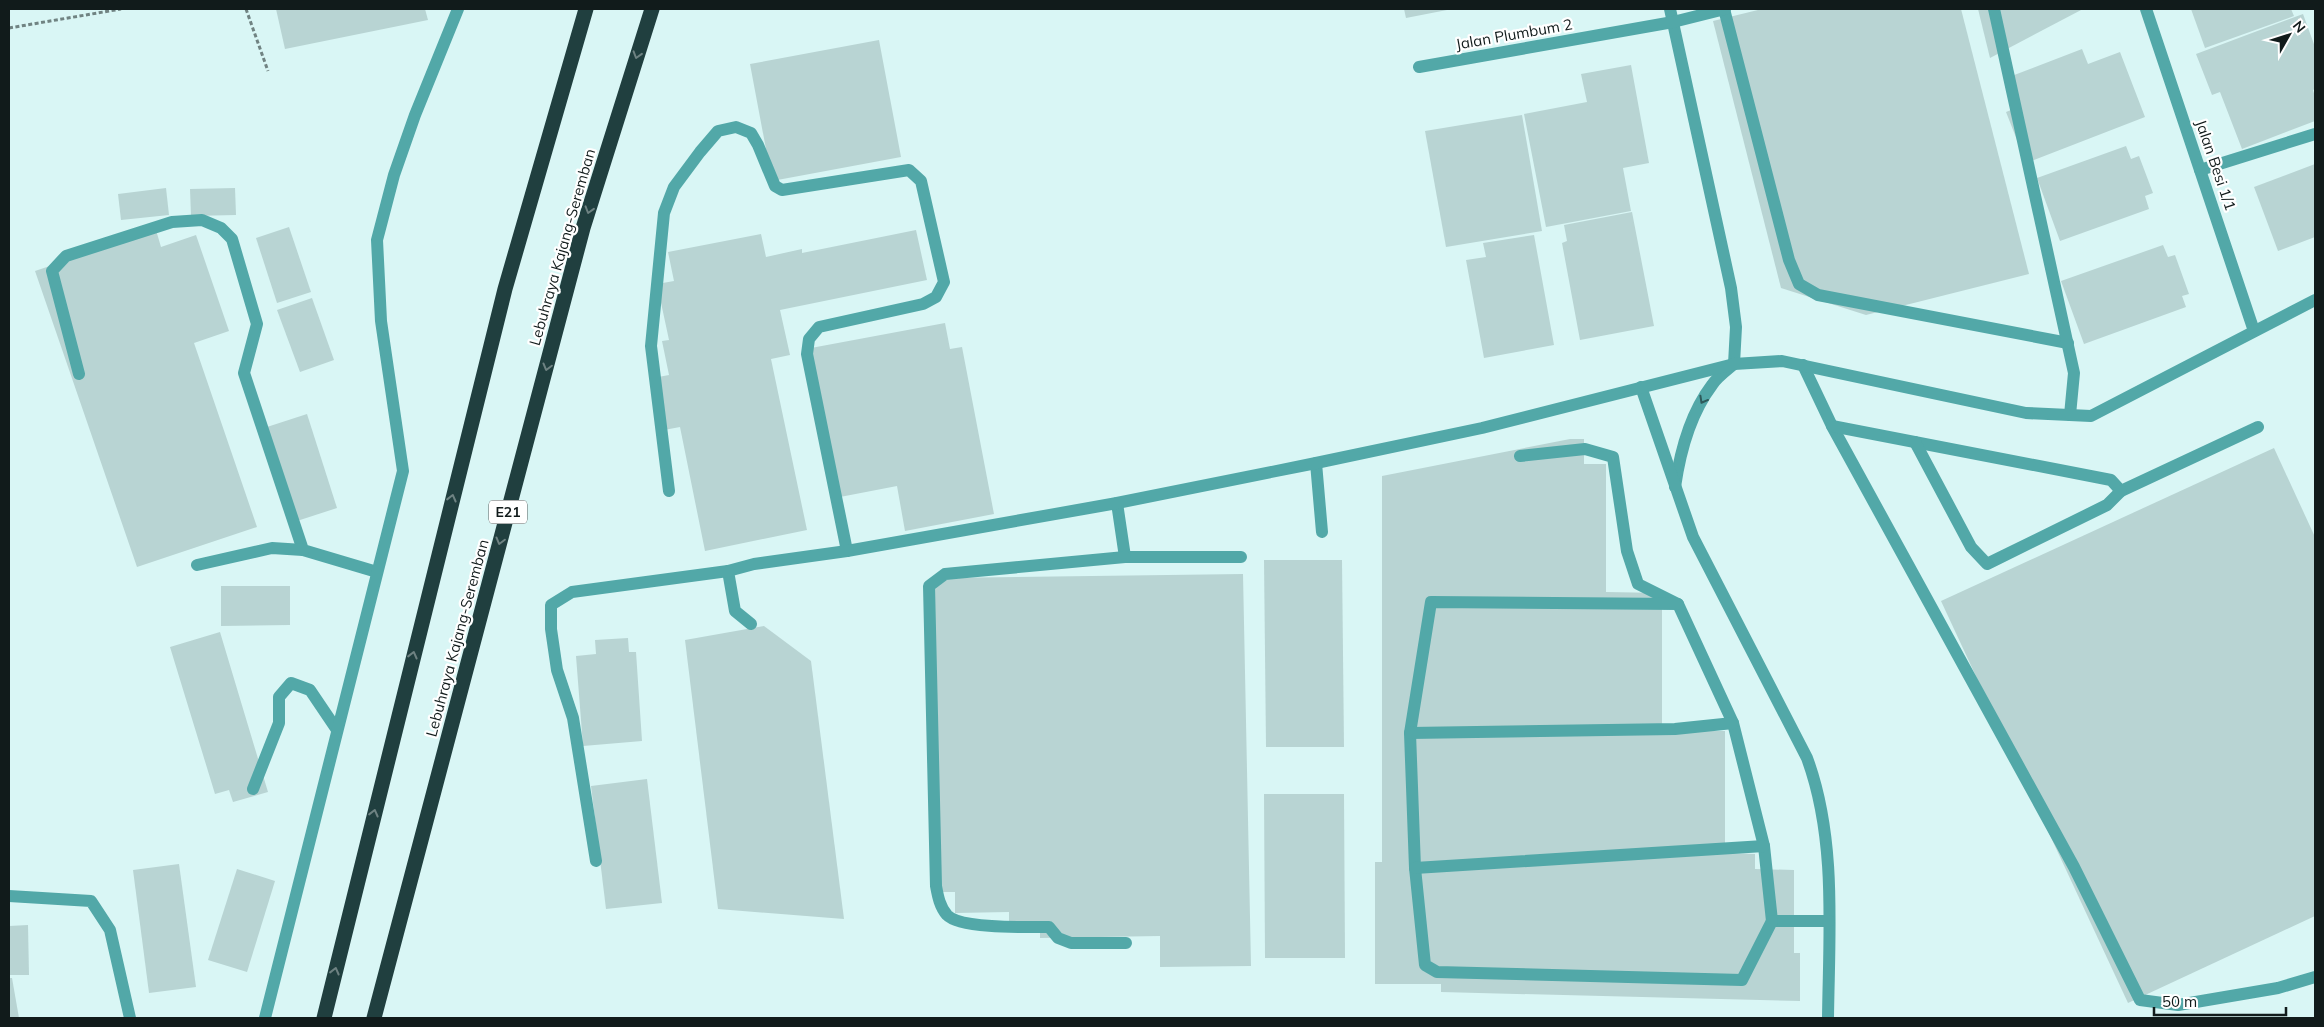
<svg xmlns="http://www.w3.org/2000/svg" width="2324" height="1027" viewBox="0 0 2324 1027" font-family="Mulish,sans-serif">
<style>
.building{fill:#b8d4d3}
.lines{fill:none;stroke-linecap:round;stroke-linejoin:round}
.path{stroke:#708382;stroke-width:3;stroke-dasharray:4 2.5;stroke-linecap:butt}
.minor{stroke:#52a8a8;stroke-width:12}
.highway{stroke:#203f3f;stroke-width:15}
.oneway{stroke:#6e8282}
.oneway2{stroke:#2e5a5a}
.labels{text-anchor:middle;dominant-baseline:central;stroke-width:4.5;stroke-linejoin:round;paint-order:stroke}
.shield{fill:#fff;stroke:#585f5f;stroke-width:1}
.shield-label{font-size:14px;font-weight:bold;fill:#111b1b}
.street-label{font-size:15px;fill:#111b1b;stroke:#fff}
</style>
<rect width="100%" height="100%" fill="#d9f6f5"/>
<g class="building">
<path d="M 276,9 L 425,9 L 428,20 L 285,49 Z"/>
<path d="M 1404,9 L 1447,9 L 1447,10 L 1406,18 Z"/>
<path d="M 1762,9 L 1961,9 L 2029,274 L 1866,315 L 1781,288 L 1713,21 Z"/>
<path d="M 1978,9 L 2083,9 L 1990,58 Z"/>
<path d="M 2191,9 L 2291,9 L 2294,16 L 2205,48 Z"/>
<path d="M 2303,14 L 2315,47 L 2315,89 L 2313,90 L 2315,97 L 2315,121 L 2242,149 L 2220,92 L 2212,95 L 2196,54 Z"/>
<path d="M 879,40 L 901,157 L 772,181 L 750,64 Z"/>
<path d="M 2082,49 L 2088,64 L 2120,52 L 2145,117 L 2026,163 L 2006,112 L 2021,106 L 2009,77 Z"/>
<path d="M 1631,65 L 1649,163 L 1623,168 L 1631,211 L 1546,227 L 1524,114 L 1587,102 L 1581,74 Z"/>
<path d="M 1522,115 L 1542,231 L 1446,247 L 1425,131 Z"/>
<path d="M 2126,146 L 2131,159 L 2139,156 L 2153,193 L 2145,196 L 2149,209 L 2060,241 L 2037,178 Z"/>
<path d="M 2315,164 L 2315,237 L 2278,251 L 2254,187 Z"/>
<path d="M 166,188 L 169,215 L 121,220 L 118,194 Z"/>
<path d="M 235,188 L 236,215 L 191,216 L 190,189 Z"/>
<path d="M 1632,212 L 1654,326 L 1580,340 L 1562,243 L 1567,241 L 1564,225 Z"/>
<path d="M 289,227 L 311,292 L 277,303 L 256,238 Z"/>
<path d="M 156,230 L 161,247 L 196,235 L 229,331 L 194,343 L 257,527 L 137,567 L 35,271 Z"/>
<path d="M 916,230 L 927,280 L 780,310 L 790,355 L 771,359 L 807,530 L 705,551 L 680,427 L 664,430 L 653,378 L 669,375 L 662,341 L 669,340 L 657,284 L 674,281 L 668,252 L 761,234 L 766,257 L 802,249 L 802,253 Z"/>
<path d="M 1534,235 L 1554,345 L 1484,358 L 1466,260 L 1486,257 L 1483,243 Z"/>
<path d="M 2163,245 L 2168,257 L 2175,255 L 2189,294 L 2182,296 L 2186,307 L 2084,344 L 2061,281 Z"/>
<path d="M 312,298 L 334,360 L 300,372 L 277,310 Z"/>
<path d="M 945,323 L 950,349 L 962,347 L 994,514 L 905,531 L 897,486 L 840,497 L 811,348 Z"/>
<path d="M 307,414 L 337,508 L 297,521 L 267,427 Z"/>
<path d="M 1570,439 L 1584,439 L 1584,464 L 1606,464 L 1606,592 L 1662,593 L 1662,731 L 1725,731 L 1725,853 L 1755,854 L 1755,869 L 1794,870 L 1794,953 L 1800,953 L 1800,1001 L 1441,992 L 1441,984 L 1375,984 L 1375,862 L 1382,862 L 1382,476 Z"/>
<path d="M 2274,448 L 2315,537 L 2315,916 L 2128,1003 L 1941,601 Z"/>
<path d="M 1264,560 L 1342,560 L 1344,747 L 1266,747 Z"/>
<path d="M 1243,574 L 1251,966 L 1160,967 L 1160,936 L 1040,938 L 1040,925 L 1009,926 L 1009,912 L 955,913 L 955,892 L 940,892 L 934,578 Z"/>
<path d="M 221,586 L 290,586 L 290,625 L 221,626 Z"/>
<path d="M 764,626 L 811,661 L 844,919 L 718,909 L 685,640 Z"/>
<path d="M 220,632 L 268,792 L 233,802 L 229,790 L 215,794 L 170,647 Z"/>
<path d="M 628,638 L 629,652 L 636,652 L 642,741 L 583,746 L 576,656 L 596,654 L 595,640 Z"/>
<path d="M 647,779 L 662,903 L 606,909 L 591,786 Z"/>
<path d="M 1264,794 L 1344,794 L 1345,958 L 1265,958 Z"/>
<path d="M 179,864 L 196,987 L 149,993 L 133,870 Z"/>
<path d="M 237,869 L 275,881 L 247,972 L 208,960 Z"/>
<path d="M 28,925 L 29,975 L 9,975 L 9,926 Z"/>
<path d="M 9,978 L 12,978 L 19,1018 L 9,1018 Z"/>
</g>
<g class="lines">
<g class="path">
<path d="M 246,9 L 268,71"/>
<path d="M 9,28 L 121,9"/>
</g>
<g class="minor">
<path d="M 1670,9 L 1731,288 L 1736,327 L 1734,364 C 1727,370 1717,377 1712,385 C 1690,414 1680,452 1675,487"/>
<path d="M 1724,9 L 1789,260 L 1799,284 L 1818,295 L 2068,343"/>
<path d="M 1994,9 L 2074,373 L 2070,415"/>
<path d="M 2146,9 L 2254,331"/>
<path d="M 1419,67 L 1673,22 L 1725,9"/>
<path d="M 2200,170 L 2315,134"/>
<path d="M 1803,365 L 1832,426 L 2074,867 L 2140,1000 L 2178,1005 L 2278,988 L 2315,977"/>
<path d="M 79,374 L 52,271 L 66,256 L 172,222 L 202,220 L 221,228 L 232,239 L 257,324 L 244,373 L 303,550 L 377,572"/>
<path d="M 1641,387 L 1693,537 L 1807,758 C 1837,839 1829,933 1828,1018"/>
<path d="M 1832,426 L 2111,480 L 2121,491 L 2258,427"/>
<path d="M 1915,442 L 1971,547 L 1987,564 L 2107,505 L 2121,491"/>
<path d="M 1520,456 L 1585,449 L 1613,457 L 1627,551 L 1638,584 L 1678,604 L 1733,723 L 1764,846 L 1772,921 L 1829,921"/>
<path d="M 1316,463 L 1322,532"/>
<path d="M 669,491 L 651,346 L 664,213 L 674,187 L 700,152 L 718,131 L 736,127 L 751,133 L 758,145 L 775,186 L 782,190 L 909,170 L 921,181 L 944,282 L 936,297 L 923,304 L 819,327 L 809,339 L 807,354 L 847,551"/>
<path d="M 1117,503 L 1125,557 L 1241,557"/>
<path d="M 1125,557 L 945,574 L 929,586 L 936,886 C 938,897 940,907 947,915 C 960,929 1028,927 1049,927 L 1058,938 L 1071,943 L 1126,943"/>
<path d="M 197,565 L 272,548 L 303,550"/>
<path d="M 1678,604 L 1431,602 L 1410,733 L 1415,868 L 1425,965 L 1437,972 L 1742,980 L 1772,921"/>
<path d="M 751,624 L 735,611 L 728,571 L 754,564 L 847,551 L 1117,503 L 1316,463 L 1482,428 L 1734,364 L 1782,361 L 2026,413 L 2091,416 L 2315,300"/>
<path d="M 1410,733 L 1675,729 L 1733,723"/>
<path d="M 253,789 L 279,723 L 279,697 L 291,683 L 310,690 L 337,730"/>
<path d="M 596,861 L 573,718 L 557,670 L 551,629 L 551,605 L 572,592 L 728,571"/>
<path d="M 1415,868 L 1764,846"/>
<path d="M 9,896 L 91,901 L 110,930 L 130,1018"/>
<path d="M 265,1018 L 403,471 L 381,321 L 377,240 L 394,175 L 415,115 L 458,9"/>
</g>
<g class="highway">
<path d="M 324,1018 L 505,289 L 586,9"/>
<path d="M 374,1018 L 583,228 L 652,9"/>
</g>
</g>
<defs><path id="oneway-chevron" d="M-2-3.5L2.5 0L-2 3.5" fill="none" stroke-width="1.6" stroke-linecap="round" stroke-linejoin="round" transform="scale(1.25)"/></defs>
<g class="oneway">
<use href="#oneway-chevron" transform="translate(637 55) rotate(107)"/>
<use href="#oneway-chevron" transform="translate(589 210) rotate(107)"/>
<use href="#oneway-chevron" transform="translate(547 367) rotate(105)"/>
<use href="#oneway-chevron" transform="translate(452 498) rotate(-76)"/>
<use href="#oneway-chevron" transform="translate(500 541) rotate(105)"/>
<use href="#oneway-chevron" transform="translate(413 655) rotate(-76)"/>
<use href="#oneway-chevron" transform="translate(374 813) rotate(-76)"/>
<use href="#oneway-chevron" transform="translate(335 971) rotate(-76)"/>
</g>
<use class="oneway2" href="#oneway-chevron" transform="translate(1703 400) rotate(119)"/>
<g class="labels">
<rect class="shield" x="489" y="500.5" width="38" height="23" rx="4"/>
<g class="shield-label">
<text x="508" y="512">E21</text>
</g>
<g class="street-label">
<text transform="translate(1514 34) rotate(-10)">Jalan Plumbum 2</text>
<text transform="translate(2216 165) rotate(71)">Jalan Besi 1/1</text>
<text transform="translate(562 247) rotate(-74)">Lebuhraya Kajang-Seremban</text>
<text transform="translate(457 638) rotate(-75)">Lebuhraya Kajang-Seremban</text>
</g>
</g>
<rect width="2324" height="1027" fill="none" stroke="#111b1b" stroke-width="20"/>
<g transform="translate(2289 35) rotate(51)" stroke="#ffffff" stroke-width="4" paint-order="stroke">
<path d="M0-4L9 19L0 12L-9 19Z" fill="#111b1b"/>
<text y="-8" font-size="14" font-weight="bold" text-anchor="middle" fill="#111b1b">N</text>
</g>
<path d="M2154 1007v8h132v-8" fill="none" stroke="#111b1b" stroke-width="2.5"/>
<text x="2162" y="1007" font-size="15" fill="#111b1b" stroke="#ffffff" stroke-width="4" paint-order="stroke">50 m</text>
</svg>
